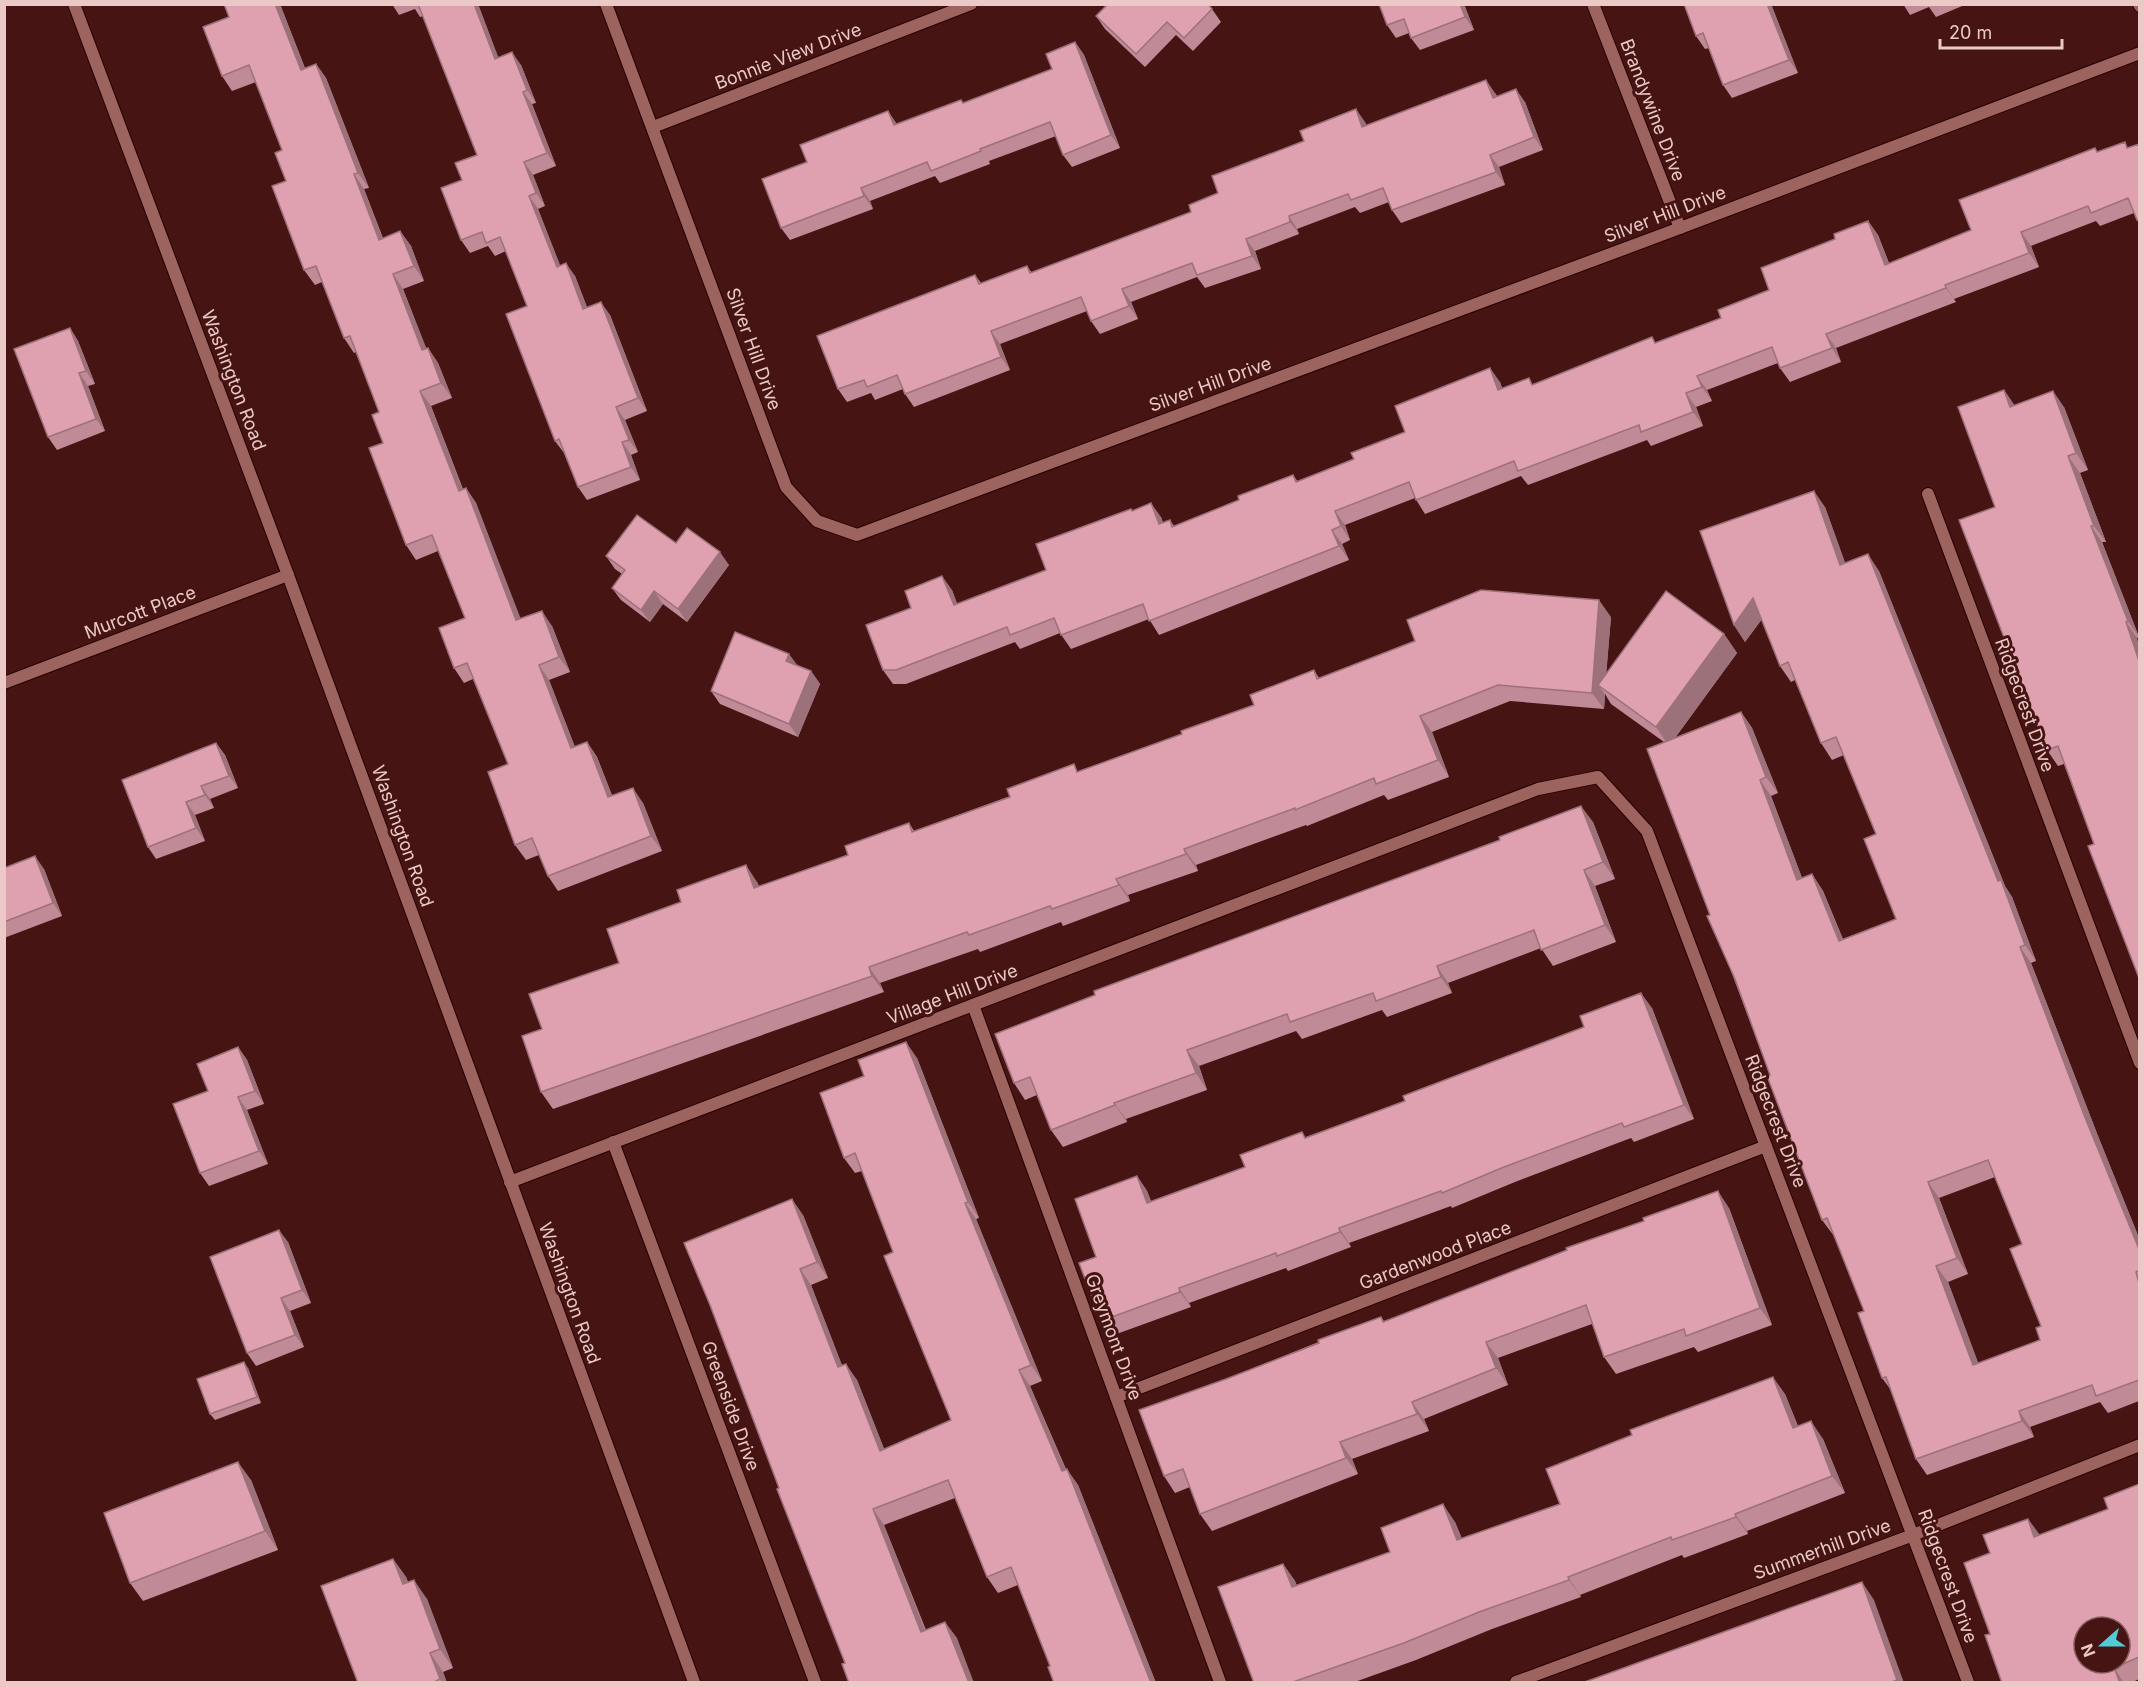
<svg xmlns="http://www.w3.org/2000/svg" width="2144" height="1687" viewBox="0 0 2144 1687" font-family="Inter,sans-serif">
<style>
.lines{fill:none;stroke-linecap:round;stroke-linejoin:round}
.street-casing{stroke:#280001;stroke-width:14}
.street{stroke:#9d635f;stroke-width:12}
.wall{fill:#c08a96;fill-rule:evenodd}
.shaded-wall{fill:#9c717a}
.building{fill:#dfa1af;stroke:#9c717a;stroke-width:1.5;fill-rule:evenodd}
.labels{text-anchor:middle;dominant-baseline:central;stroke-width:6;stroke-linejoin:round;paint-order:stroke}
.street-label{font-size:18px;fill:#eac9c6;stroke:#451413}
</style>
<rect width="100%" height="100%" fill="#451413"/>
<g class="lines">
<g class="street-casing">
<g id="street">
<path d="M 74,4 L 288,575 L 694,1682"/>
<path d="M 606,4 L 786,487 L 817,521 L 857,535 L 1680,228 L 2140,53"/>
<path d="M 1593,4 L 1680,228"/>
<path d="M 2139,4 L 2140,6"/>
<path d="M 653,127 L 971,4"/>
<path d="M 1928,494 L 2140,1063"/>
<path d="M 4,683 L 288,575"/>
<path d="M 973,1005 L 1220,1682"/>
<path d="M 613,1142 L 815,1682"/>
<path d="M 510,1182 L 1538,789 L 1598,777 L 1647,831 L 1968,1682"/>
<path d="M 1116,1397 L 1766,1146"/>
<path d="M 1516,1682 L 1913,1535 L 2140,1445"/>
</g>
</g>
<use href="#street" class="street"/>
</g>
<g class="wall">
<path d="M 224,4 L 280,4 L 305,68 L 316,64 L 326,78 L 369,188 L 364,189 L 383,238 L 400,231 L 411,246 L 424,281 L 403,289 L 426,349 L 428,348 L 438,363 L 452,398 L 431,406 L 463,489 L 466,488 L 476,503 L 520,619 L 552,626 L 570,672 L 549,680 L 575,747 L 587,742 L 597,757 L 612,795 L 643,803 L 662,851 L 558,891 L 548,876 L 539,855 L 526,860 L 515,845 L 508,764 L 473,679 L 464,683 L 454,668 L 465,618 L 438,551 L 416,560 L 406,545 L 383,443 L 379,412 L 356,352 L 354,353 L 344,338 L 322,282 L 315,285 L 304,270 L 286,181 L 282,150 L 256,82 L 232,91 L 222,76 L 229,17 Z"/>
<path d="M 392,4 L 478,4 L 498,58 L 521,65 L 536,103 L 532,104 L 556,166 L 533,175 L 545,206 L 538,209 L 560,266 L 575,276 L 587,307 L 610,315 L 647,411 L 625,420 L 638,452 L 631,455 L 640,480 L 587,500 L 578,487 L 564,453 L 555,441 L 527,306 L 506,251 L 495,256 L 488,246 L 470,253 L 461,240 L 462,180 L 477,155 L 423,16 L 420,17 L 415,9 L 399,15 Z"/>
<path d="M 1379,4 L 1464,4 L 1474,30 L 1420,50 L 1411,38 L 1409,33 L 1396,38 L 1387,25 Z"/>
<path d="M 1771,4 L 1798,73 L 1732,98 L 1723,85 L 1709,48 L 1705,49 L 1696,36 Z"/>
<path d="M 1903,4 L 1967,4 L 1936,17 L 1929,7 L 1910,15 Z"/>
<path d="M 1212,9 L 1221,22 L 1193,51 L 1176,35 L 1145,67 L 1105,29 L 1096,16 Z"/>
<path d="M 1075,42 L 1084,55 L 1120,148 L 1072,167 L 1063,155 L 1056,136 L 989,161 L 990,164 L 940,183 L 935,176 L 870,201 L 873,209 L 790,240 L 781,228 L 807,162 L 897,124 L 963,103 L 1052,69 Z"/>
<path d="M 1495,93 L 1497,96 L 1525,102 L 1543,150 L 1499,167 L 1505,185 L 1401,223 L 1392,210 L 1389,202 L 1360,213 L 1355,207 L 1297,229 L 1299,234 L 1255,251 L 1261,269 L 1205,288 L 1197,277 L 1131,302 L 1138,319 L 1100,334 L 1091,321 L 1087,311 L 1000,344 L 1010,370 L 914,407 L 905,394 L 903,389 L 875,400 L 871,393 L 847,402 L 838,389 L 975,275 L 981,283 L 1027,266 L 1032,273 L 1191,212 L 1218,193 L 1365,122 L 1366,125 Z"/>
<path d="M 2139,144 L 2139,224 L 2134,213 L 2100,226 L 2096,221 L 2031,246 L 2039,267 L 1954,299 L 1956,302 L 1836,348 L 1841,362 L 1790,382 L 1780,368 L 1778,363 L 1707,390 L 1712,401 L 1696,407 L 1703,426 L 1651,446 L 1647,440 L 1528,485 L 1521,476 L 1425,514 L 1415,498 L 1345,525 L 1350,540 L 1342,544 L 1349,560 L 1159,635 L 1149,619 L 1071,649 L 1060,633 L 1020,649 L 1015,642 L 906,684 L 893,684 L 883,670 L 911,608 L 952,590 L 957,604 L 1046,570 L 1133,510 L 1161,517 L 1163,523 L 1170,520 L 1174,526 L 1239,500 L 1293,475 L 1298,482 L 1354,459 L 1500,382 L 1502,388 L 1533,384 L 1656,343 L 1721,318 L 1769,290 L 1835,239 L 1868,221 L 1878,235 L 1889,263 L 1971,230 L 2098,152 L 2129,148 Z"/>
<path d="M 70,328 L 78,341 L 95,384 L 88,386 L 105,431 L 57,450 L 48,437 Z"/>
<path d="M 2004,390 L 2014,405 L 2064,407 L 2088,470 L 2080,473 L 2106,542 L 2102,542 L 2139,637 L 2137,638 L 2094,844 L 2064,764 L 2058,766 L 2047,750 Z"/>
<path d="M 1825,507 L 1845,563 L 1879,571 L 2005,886 L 2012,897 L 2036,961 L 2031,963 L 2098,1136 L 2139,1238 L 2139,1401 L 2108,1413 L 2100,1402 L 2030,1427 L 2034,1437 L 1927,1475 L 1916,1459 L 1891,1390 L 1882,1378 L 1864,1311 L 1834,1236 L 1822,1220 L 1770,1075 L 1710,915 L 1664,742 L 1611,704 L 1605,694 L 1604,709 L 1510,701 L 1432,732 L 1449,777 L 1388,800 L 1384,795 L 1307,826 L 1306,825 L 1196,865 L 1198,871 L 1128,895 L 1130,901 L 1063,926 L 1061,922 L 980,952 L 978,949 L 880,983 L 884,992 L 553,1109 L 541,1092 L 542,1029 L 619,963 L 757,882 L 759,886 L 848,855 L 909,823 L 914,831 L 1182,734 L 1254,705 L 1314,670 L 1319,678 L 1611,617 L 1606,674 L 1724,634 L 1737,653 L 1675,738 L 1741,712 L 1752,728 L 1778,793 L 1771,796 L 1802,878 L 1812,874 L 1823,891 L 1843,939 L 1896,919 L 1876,834 L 1844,755 L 1832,760 L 1821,743 L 1795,680 L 1791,682 L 1780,666 L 1762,619 L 1745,642 L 1734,625 ZM 1995,1177 L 2022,1244 L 2041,1326 L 2040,1340 L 1978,1363 L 1948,1282 L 1968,1274 L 1939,1198 Z"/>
<path d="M 676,543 L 729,565 L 687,622 L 663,604 L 650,622 L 621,600 L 612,588 L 622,574 L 615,569 L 606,556 Z"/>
<path d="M 797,665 L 811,671 L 820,684 L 798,737 L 720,704 L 711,691 Z"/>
<path d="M 216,743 L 225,755 L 238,788 L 210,799 L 214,808 L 195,815 L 205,841 L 156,859 L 148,847 Z"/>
<path d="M 1593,822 L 1615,879 L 1595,886 L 1616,942 L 1553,966 L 1541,948 L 1448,983 L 1452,993 L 1387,1017 L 1382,1010 L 1302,1039 L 1296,1031 L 1199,1066 L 1207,1090 L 1126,1119 L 1127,1122 L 1063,1147 L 1051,1130 L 1037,1095 L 1025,1100 L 1014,1083 Z"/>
<path d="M 4,868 L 44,869 L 62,916 L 4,938 Z"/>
<path d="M 1652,1008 L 1694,1119 L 1634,1142 L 1631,1138 L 1515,1182 L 1452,1208 L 1451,1206 L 1349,1243 L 1351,1247 L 1288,1271 L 1286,1268 L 1189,1303 L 1191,1307 L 1111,1336 L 1101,1321 L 1137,1176 L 1147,1191 L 1151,1201 L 1245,1167 L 1306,1137 L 1405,1101 Z"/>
<path d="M 238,1047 L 247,1060 L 264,1104 L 247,1110 L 268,1164 L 209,1186 L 200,1173 L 208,1091 Z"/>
<path d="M 917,1058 L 979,1218 L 976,1219 L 1042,1381 L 1030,1386 L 1066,1469 L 1078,1485 L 1156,1683 L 1054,1683 L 1050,1666 L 1018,1585 L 998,1593 L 987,1577 L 955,1498 L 884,1525 L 926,1630 L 957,1638 L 845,1663 L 779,1488 L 803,1215 L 828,1278 L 811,1285 L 842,1366 L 857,1380 L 884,1449 L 951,1420 L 893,1252 L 862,1171 L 855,1173 L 844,1158 Z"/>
<path d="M 1729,1208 L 1772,1325 L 1698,1352 L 1694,1347 L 1616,1374 L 1604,1357 L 1592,1324 L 1498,1358 L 1508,1385 L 1424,1419 L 1429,1431 L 1352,1459 L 1358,1474 L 1212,1531 L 1200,1514 L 1190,1487 L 1175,1493 L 1164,1476 L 1226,1379 L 1381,1317 L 1384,1321 Z"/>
<path d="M 288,1242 L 311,1303 L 290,1311 L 304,1347 L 256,1366 L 247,1353 Z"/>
<path d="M 248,1368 L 261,1403 L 215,1420 L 210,1414 Z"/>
<path d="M 1785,1394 L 1798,1426 L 1823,1439 L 1845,1493 L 1747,1531 L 1748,1534 L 1684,1558 L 1682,1555 L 1580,1595 L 1581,1597 L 1492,1629 L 1416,1660 L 1352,1683 L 1254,1683 L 1283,1564 L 1295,1581 L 1297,1586 L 1390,1552 L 1455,1522 L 1462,1539 L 1560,1504 Z"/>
<path d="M 251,1480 L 278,1550 L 143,1601 L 130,1583 Z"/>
<path d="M 2139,1484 L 2139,1679 L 2131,1683 L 2002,1683 L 1990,1634 L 2028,1519 L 2039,1535 L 2108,1509 Z"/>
<path d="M 393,1559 L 406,1577 L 408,1582 L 427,1599 L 453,1668 L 443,1672 L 447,1683 L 358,1683 Z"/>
</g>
<g class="shaded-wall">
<path d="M 275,4 L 280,4 L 311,85 L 301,70 Z"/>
<path d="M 474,4 L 478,4 L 504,72 L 495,59 Z"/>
<path d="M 1460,4 L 1464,4 L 1474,30 L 1465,17 Z"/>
<path d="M 1767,4 L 1771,4 L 1798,73 L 1789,60 Z"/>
<path d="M 1075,42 L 1084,55 L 1120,148 L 1111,135 Z"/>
<path d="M 512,52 L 521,65 L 536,103 L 527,90 Z"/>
<path d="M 316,64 L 326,78 L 369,188 L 358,173 Z"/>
<path d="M 1486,80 L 1495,93 L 1502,110 L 1493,98 Z"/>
<path d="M 1516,89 L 1525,102 L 1543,150 L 1534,137 Z"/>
<path d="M 523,92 L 532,104 L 556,166 L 547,153 Z"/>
<path d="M 1356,109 L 1365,122 L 1371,140 L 1362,127 Z"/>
<path d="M 888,111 L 897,124 L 894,125 Z"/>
<path d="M 1490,155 L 1499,167 L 1505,185 L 1496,172 Z"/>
<path d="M 524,162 L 533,175 L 545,206 L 536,193 Z"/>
<path d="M 354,174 L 364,189 L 389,255 L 379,240 Z"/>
<path d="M 861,188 L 870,201 L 873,209 L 864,196 Z"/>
<path d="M 529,196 L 538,209 L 566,280 L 557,267 Z"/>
<path d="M 1289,216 L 1297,229 L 1299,234 L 1290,222 Z"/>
<path d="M 1868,221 L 1878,235 L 1895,279 L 1885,265 Z"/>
<path d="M 400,231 L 411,246 L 424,281 L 414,266 Z"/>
<path d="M 2021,232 L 2031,246 L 2039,267 L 2029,253 Z"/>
<path d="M 1246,239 L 1255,251 L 1261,269 L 1252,256 Z"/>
<path d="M 566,263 L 575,276 L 592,321 L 583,309 Z"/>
<path d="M 393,274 L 403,289 L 433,365 L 422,350 Z"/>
<path d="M 1945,285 L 1954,299 L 1956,302 L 1946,288 Z"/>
<path d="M 1122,289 L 1131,302 L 1138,319 L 1129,306 Z"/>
<path d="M 601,302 L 610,315 L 647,411 L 638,398 Z"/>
<path d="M 70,328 L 78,341 L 95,384 L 86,371 Z"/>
<path d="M 991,331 L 1000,344 L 1010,370 L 1001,357 Z"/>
<path d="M 1826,334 L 1836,348 L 1841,362 L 1832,348 Z"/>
<path d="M 428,348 L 438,363 L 452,398 L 441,383 Z"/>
<path d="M 1490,368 L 1500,382 L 1508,404 L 1498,390 Z"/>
<path d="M 79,373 L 88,386 L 105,431 L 96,419 Z"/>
<path d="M 1697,376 L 1707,390 L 1712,401 L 1702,387 Z"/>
<path d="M 2004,390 L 2015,406 L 2010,407 Z"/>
<path d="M 420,391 L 431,406 L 469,506 L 459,491 Z"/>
<path d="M 2053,391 L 2064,407 L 2088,470 L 2076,453 Z"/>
<path d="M 1686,393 L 1696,407 L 1703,426 L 1693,412 Z"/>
<path d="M 616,407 L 625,420 L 638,452 L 629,440 Z"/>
<path d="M 622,442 L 631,455 L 640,480 L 631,467 Z"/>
<path d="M 2068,456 L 2080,473 L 2106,542 L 2094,526 Z"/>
<path d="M 466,488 L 476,503 L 527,635 L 516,620 Z"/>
<path d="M 1814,491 L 1825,507 L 1852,582 L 1840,565 Z"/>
<path d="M 1151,503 L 1161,517 L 1169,538 L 1159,524 Z"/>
<path d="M 1335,511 L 1345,525 L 1350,540 L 1341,526 Z"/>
<path d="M 2091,526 L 2102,542 L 2139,637 L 2128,621 Z"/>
<path d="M 1332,530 L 1342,544 L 1349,560 L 1339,546 Z"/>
<path d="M 720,552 L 729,565 L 687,622 L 678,609 Z"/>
<path d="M 1868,554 L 1879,571 L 2005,886 L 2012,897 L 2036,961 L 2025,945 L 1998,881 Z"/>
<path d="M 942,576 L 952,590 L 963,619 L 954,605 Z"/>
<path d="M 654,591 L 663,604 L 650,622 L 641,610 Z"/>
<path d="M 1753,598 L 1765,615 L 1745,642 L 1734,625 Z"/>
<path d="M 1599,600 L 1611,617 L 1605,690 L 1598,685 L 1605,694 L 1604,709 L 1592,693 Z"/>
<path d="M 542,611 L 552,626 L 570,672 L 559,657 Z"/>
<path d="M 2126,622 L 2137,638 L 2139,645 L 2139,661 Z"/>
<path d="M 1724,634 L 1737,653 L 1669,746 L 1656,727 Z"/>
<path d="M 789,654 L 798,666 L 786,661 Z"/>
<path d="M 539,665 L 549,680 L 581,763 L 571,748 Z"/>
<path d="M 811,671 L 820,684 L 798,737 L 789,724 Z"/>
<path d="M 1741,712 L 1752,728 L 1778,793 L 1766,777 Z"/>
<path d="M 1420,716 L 1432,732 L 1449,777 L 1438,760 Z"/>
<path d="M 587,742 L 597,757 L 618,812 L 608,797 Z"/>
<path d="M 216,743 L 225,755 L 238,788 L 229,776 Z"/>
<path d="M 1760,780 L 1771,796 L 1809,896 L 1797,880 Z"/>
<path d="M 201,786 L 210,799 L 214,808 L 205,795 Z"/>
<path d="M 633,788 L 643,803 L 662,851 L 651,836 Z"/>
<path d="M 186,802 L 195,815 L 205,841 L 196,828 Z"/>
<path d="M 1581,806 L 1593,822 L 1615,879 L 1603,862 Z"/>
<path d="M 1184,849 L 1196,865 L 1198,871 L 1186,854 Z"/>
<path d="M 35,856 L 44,869 L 62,916 L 53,903 Z"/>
<path d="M 746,865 L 757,882 L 765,904 L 754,888 Z"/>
<path d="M 1584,870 L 1595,886 L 1616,942 L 1605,925 Z"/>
<path d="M 1812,874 L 1823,891 L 1850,957 L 1839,941 Z"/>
<path d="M 1116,879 L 1128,895 L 1130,901 L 1119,885 Z"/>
<path d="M 2020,947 L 2031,963 L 2098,1136 L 2139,1238 L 2139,1249 L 2086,1120 Z"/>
<path d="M 1437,966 L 1448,983 L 1452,993 L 1441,977 Z"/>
<path d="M 869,967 L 880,983 L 884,992 L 872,976 Z"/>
<path d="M 1641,993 L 1652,1008 L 1694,1119 L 1684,1105 Z"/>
<path d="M 906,1042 L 917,1058 L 979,1218 L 968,1202 Z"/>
<path d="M 238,1047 L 247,1060 L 264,1104 L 255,1091 Z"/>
<path d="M 1187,1050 L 1199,1066 L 1207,1090 L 1196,1073 Z"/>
<path d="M 238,1097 L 247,1110 L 268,1164 L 259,1151 Z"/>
<path d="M 1114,1103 L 1126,1119 L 1127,1122 L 1115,1105 Z"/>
<path d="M 1137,1176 L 1147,1191 L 1157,1217 L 1147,1203 Z"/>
<path d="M 1928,1182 L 1939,1198 L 1968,1274 L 1957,1258 Z"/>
<path d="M 1718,1191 L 1729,1208 L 1772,1325 L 1760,1308 Z"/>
<path d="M 792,1199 L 803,1215 L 828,1278 L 817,1262 Z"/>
<path d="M 965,1203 L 976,1219 L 1042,1381 L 1031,1365 Z"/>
<path d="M 1339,1228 L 1349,1243 L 1351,1247 L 1340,1232 Z"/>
<path d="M 279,1230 L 288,1242 L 311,1303 L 302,1290 Z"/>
<path d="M 1936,1266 L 1948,1282 L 1985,1381 L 1973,1365 Z"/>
<path d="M 800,1269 L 811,1285 L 849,1383 L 838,1367 Z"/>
<path d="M 1179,1288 L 1189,1303 L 1191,1307 L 1180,1292 Z"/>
<path d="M 281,1298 L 290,1311 L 304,1347 L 295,1335 Z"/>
<path d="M 1486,1342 L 1498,1358 L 1508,1385 L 1496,1368 Z"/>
<path d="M 244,1362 L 248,1368 L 261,1403 L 257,1397 Z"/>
<path d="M 846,1364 L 857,1380 L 891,1466 L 880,1451 Z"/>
<path d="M 1019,1370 L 1030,1386 L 1073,1487 L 1062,1471 Z"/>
<path d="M 1773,1377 L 1785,1394 L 1805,1445 L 1793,1428 Z"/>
<path d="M 1412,1402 L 1424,1419 L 1429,1431 L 1417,1414 Z"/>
<path d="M 2019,1411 L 2030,1427 L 2034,1437 L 2022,1421 Z"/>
<path d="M 1811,1421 L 1823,1439 L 1845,1493 L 1832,1476 Z"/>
<path d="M 1340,1442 L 1352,1459 L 1358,1474 L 1346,1458 Z"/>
<path d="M 238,1462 L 251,1480 L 278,1550 L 265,1531 Z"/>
<path d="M 1067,1469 L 1078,1485 L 1156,1683 L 1151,1683 Z"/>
<path d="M 1443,1504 L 1455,1522 L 1470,1558 L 1457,1540 Z"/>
<path d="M 873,1509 L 884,1525 L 932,1648 L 921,1632 Z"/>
<path d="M 1735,1514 L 1747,1531 L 1748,1534 L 1736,1517 Z"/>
<path d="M 2028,1519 L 2040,1535 L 2034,1537 Z"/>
<path d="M 393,1559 L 406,1577 L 416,1603 L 403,1584 Z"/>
<path d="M 1283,1564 L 1295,1581 L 1304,1605 L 1292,1587 Z"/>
<path d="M 1568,1577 L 1580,1595 L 1581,1597 L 1569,1580 Z"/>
<path d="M 414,1580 L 427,1599 L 453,1668 L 440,1649 Z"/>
<path d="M 1862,1582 L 1874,1600 L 1904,1683 L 1899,1683 L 1897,1680 Z"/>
<path d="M 945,1622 L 957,1638 L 974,1683 L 969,1683 Z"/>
<path d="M 430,1653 L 443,1672 L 447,1683 L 442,1683 L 440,1679 Z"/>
<path d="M 2114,1668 L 2124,1683 L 2120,1683 Z"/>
</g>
<g class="building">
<path d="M 224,4 L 275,4 L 301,70 L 316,64 L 358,173 L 354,174 L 379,240 L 400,231 L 414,266 L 393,274 L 422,350 L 428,348 L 441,383 L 420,391 L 459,491 L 466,488 L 516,620 L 542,611 L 559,657 L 539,665 L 571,748 L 587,742 L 608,797 L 633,788 L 651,836 L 548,876 L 532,838 L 515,845 L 488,772 L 508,764 L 467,663 L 454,668 L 439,628 L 465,618 L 432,535 L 406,545 L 369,448 L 383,443 L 372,415 L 379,412 L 350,336 L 344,338 L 316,266 L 304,270 L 272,186 L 286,181 L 275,153 L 282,150 L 249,65 L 222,76 L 203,27 L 229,17 Z"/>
<path d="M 418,4 L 474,4 L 495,59 L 512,52 L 527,90 L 523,92 L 547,153 L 524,162 L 536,193 L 529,196 L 557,267 L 566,263 L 583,309 L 601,302 L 638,398 L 616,407 L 629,440 L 622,442 L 631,467 L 578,487 L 559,439 L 555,441 L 506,314 L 527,306 L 500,237 L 486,243 L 482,232 L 461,240 L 441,188 L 462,180 L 455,163 L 477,155 Z"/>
<path d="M 1108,4 L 1208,4 L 1212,9 L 1184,38 L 1167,22 L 1136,54 L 1096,16 Z"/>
<path d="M 1379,4 L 1460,4 L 1465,17 L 1411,38 L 1404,19 L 1387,25 Z"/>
<path d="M 1684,4 L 1767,4 L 1789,60 L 1723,85 L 1703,33 L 1696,36 Z"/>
<path d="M 1075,42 L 1111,135 L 1063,155 L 1050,122 L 980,149 L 981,151 L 931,171 L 927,162 L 861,188 L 864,196 L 781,228 L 762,179 L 807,162 L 800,145 L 888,111 L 894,125 L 961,100 L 963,103 L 1052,69 L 1046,54 Z"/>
<path d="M 1486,80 L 1493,98 L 1516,89 L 1534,137 L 1490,155 L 1496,172 L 1392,210 L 1383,188 L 1351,200 L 1348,194 L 1289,216 L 1290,222 L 1246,239 L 1252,256 L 1197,275 L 1192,263 L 1122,289 L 1129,306 L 1091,321 L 1081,297 L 991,331 L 1001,357 L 905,394 L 897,375 L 867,387 L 864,380 L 838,389 L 817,336 L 975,275 L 979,284 L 1027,266 L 1030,273 L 1191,212 L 1189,205 L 1218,193 L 1212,176 L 1304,141 L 1300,131 L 1356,109 L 1362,127 Z"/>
<path d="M 2125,142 L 2127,148 L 2139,144 L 2139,219 L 2137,220 L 2128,198 L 2091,213 L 2088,206 L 2021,232 L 2029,253 L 1945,285 L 1946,288 L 1826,334 L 1832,348 L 1780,368 L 1772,347 L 1697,376 L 1702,387 L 1686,393 L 1693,412 L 1641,432 L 1639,425 L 1518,471 L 1514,461 L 1416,500 L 1409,482 L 1335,511 L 1341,526 L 1332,530 L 1339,546 L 1149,621 L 1143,604 L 1061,635 L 1054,618 L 1010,635 L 1007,627 L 896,670 L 883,670 L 866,625 L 911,608 L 905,591 L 942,576 L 954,605 L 1046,570 L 1036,544 L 1131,509 L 1132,511 L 1151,503 L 1159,524 L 1170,520 L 1172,527 L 1239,500 L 1238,496 L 1293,475 L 1296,482 L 1354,459 L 1351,453 L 1405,432 L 1395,406 L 1490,368 L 1498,390 L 1529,378 L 1532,385 L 1652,337 L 1655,343 L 1721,318 L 1718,310 L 1769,290 L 1761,268 L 1835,239 L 1834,234 L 1868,221 L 1885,265 L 1971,230 L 1959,200 L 2095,148 L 2097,152 Z"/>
<path d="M 70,328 L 86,371 L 79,373 L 96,419 L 48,437 L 14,349 Z"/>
<path d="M 2004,390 L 2010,407 L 2053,391 L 2076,453 L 2068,456 L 2094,526 L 2091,526 L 2128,621 L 2126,622 L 2139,661 L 2139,978 L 2088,846 L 2094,844 L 2058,746 L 2047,750 L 1959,520 L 1995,507 L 1958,407 Z"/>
<path d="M 1814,491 L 1840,565 L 1868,554 L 1998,881 L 2001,880 L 2025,945 L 2020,947 L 2086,1120 L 2139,1249 L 2139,1270 L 2136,1272 L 2139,1283 L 2139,1380 L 2096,1396 L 2092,1385 L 2019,1411 L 2022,1421 L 1916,1459 L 1886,1377 L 1882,1378 L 1858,1313 L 1864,1311 L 1827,1218 L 1822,1220 L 1767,1076 L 1770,1075 L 1735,979 L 1707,916 L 1710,915 L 1647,749 L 1741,712 L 1766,777 L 1760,780 L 1797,880 L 1812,874 L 1839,941 L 1896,919 L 1864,839 L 1876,834 L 1836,737 L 1821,743 L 1788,662 L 1780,666 L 1753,598 L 1734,625 L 1700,531 ZM 1988,1160 L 2022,1244 L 2010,1249 L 2041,1326 L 2036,1328 L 2040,1340 L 1973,1365 L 1936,1266 L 1957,1258 L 1928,1182 Z"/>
<path d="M 637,515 L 676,543 L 687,528 L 720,552 L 678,609 L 654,591 L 641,610 L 612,588 L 625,570 L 606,556 Z"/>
<path d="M 1481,590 L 1599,600 L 1592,693 L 1498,685 L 1420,716 L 1438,760 L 1376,784 L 1374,778 L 1295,810 L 1295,808 L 1184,849 L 1186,854 L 1116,879 L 1119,885 L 1052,909 L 1050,906 L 969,935 L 967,932 L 869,967 L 872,976 L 541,1092 L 522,1036 L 542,1029 L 529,994 L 619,963 L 607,929 L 681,902 L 677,890 L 746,865 L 754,888 L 848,855 L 845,846 L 909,823 L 912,832 L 1010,797 L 1007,789 L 1074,764 L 1077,772 L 1182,734 L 1181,731 L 1254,705 L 1250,695 L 1314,670 L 1317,679 L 1415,641 L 1407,620 Z"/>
<path d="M 1666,591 L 1724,634 L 1656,727 L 1598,685 Z"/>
<path d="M 735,632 L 789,654 L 786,661 L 811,671 L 789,724 L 711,691 Z"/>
<path d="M 216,743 L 229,776 L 201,786 L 205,795 L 186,802 L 196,828 L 148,847 L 122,780 Z"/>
<path d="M 1581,806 L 1603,862 L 1584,870 L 1605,925 L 1541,950 L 1534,930 L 1437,966 L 1441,977 L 1376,1001 L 1373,993 L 1290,1022 L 1287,1014 L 1187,1050 L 1196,1073 L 1114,1103 L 1115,1105 L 1051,1130 L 1030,1077 L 1014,1083 L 995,1034 L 1095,995 L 1094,991 L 1500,840 L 1499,837 Z"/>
<path d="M 35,856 L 53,903 L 4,922 L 4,868 Z"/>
<path d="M 1641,993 L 1684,1105 L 1624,1127 L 1622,1123 L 1504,1167 L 1442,1193 L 1441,1191 L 1339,1228 L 1340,1232 L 1277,1256 L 1276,1253 L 1179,1288 L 1180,1292 L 1101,1321 L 1079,1263 L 1096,1257 L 1075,1199 L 1137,1176 L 1147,1203 L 1245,1167 L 1240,1155 L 1302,1132 L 1305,1138 L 1405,1101 L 1403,1096 L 1584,1027 L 1580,1016 Z"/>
<path d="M 906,1042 L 968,1202 L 965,1203 L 1031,1365 L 1019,1370 L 1062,1471 L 1067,1469 L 1151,1683 L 1054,1683 L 1048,1667 L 1050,1666 L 1011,1567 L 987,1577 L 948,1480 L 873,1509 L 921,1632 L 945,1622 L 969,1683 L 849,1683 L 842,1664 L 845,1663 L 777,1489 L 779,1488 L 710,1305 L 684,1243 L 792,1199 L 817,1262 L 800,1269 L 838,1367 L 846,1364 L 880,1451 L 951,1420 L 884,1256 L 893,1252 L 855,1153 L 844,1158 L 820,1093 L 864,1076 L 858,1060 Z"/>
<path d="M 238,1047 L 255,1091 L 238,1097 L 259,1151 L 200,1173 L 173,1104 L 208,1091 L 197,1064 Z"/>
<path d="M 1718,1191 L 1760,1308 L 1686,1336 L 1684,1329 L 1604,1357 L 1586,1305 L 1486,1342 L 1496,1368 L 1412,1402 L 1417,1414 L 1340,1442 L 1346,1458 L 1200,1514 L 1183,1469 L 1164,1476 L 1139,1410 L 1226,1379 L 1319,1343 L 1318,1340 L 1381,1317 L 1383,1322 L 1567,1250 L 1566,1248 L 1644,1221 L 1643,1218 Z"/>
<path d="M 279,1230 L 302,1290 L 281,1298 L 295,1335 L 247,1353 L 210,1257 Z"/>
<path d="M 244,1362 L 257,1397 L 210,1414 L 197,1379 Z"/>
<path d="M 1773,1377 L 1793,1428 L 1811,1421 L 1832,1476 L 1735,1514 L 1736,1517 L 1672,1540 L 1671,1537 L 1568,1577 L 1569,1580 L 1479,1612 L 1404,1643 L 1290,1683 L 1254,1683 L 1218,1587 L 1283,1564 L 1292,1587 L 1390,1552 L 1381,1528 L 1443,1504 L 1457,1540 L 1560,1504 L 1546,1469 L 1632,1435 L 1630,1430 Z"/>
<path d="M 238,1462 L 265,1531 L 130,1583 L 104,1513 Z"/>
<path d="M 2139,1484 L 2139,1657 L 2114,1668 L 2120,1683 L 2002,1683 L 1985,1635 L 1990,1634 L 1964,1563 L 1990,1553 L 1983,1535 L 2028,1519 L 2034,1537 L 2108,1509 L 2104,1498 ZM 2084,1627 L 2120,1627 L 2120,1663 L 2084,1663 Z"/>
<path d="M 393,1559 L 403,1584 L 414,1580 L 440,1649 L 430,1653 L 440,1679 L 432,1683 L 358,1683 L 321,1586 Z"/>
<path d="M 1862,1582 L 1897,1680 L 1889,1683 L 1582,1683 Z"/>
</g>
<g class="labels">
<g class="street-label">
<text transform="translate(788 56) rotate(-21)">Bonnie View Drive</text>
<text transform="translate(1653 110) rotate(69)">Brandywine Drive</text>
<text transform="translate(1665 214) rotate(-21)">Silver Hill Drive</text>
<text transform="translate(754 349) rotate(70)">Silver Hill Drive</text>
<text transform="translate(234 380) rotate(69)">Washington Road</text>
<text transform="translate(1210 384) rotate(-20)">Silver Hill Drive</text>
<text transform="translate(140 612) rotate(-21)">Murcott Place</text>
<text transform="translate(2025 705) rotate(70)">Ridgecrest Drive</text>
<text transform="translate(403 836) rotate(70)">Washington Road</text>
<text transform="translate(952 994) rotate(-21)">Village Hill Drive</text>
<text transform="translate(1776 1121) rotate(69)">Ridgecrest Drive</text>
<text transform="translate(1435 1255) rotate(-21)">Gardenwood Place</text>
<text transform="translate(570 1293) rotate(70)">Washington Road</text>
<text transform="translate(1114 1337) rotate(70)">Greymont Drive</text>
<text transform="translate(731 1406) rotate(70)">Greenside Drive</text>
<text transform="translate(1822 1549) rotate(-20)">Summerhill Drive</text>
<text transform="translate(1948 1576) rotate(70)">Ridgecrest Drive</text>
</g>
</g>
<rect width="2144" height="1687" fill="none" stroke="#eac9c6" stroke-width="12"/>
<g transform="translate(2102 1645) rotate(249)"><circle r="28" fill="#451413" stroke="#875c5b" stroke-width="1.5"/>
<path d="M0-4.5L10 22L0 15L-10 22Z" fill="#52cbd7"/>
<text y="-9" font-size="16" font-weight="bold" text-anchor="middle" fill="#eac9c6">N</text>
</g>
<path d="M1940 39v9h122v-9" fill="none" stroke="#eac9c6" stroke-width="3"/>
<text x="1949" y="39" font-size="18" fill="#eac9c6" stroke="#451413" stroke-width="4.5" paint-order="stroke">20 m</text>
</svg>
